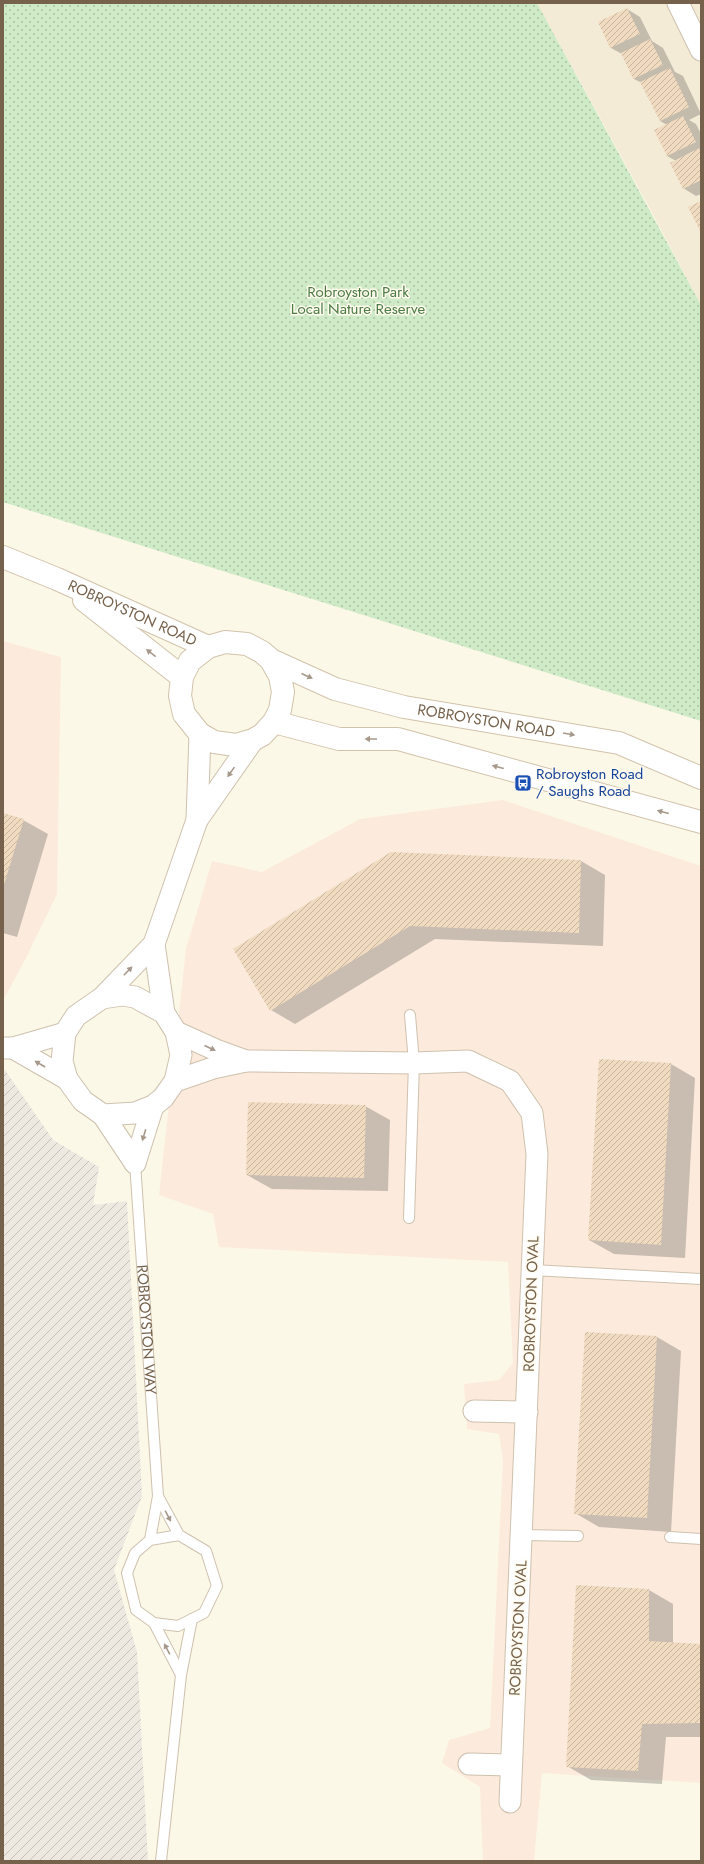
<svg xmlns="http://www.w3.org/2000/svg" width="704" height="1864" viewBox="0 0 704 1864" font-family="Jost,sans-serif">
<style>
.residential{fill:#f4ebd7}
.commercial{fill:#fcebdc}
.industrial{fill:url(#industrial-furrows)}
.park{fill:url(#park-dots)}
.shadow{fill:#0003}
.building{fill:url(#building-hatch)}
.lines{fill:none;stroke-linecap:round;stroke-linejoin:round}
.service-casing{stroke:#cec1ae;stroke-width:12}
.minor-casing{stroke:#cec1ae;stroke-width:23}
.secondary-casing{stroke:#d1c2ab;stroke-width:24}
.service{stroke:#fff;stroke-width:10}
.minor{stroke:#fff;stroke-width:21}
.secondary{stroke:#fff;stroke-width:22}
.oneway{fill:#a6998b}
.labels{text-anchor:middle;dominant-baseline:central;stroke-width:3;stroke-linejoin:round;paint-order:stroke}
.park-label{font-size:15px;fill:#4c7b44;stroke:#fffbef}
.street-label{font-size:15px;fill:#76624c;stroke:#fffbef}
.transit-label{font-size:15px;fill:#164399;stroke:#fffbef;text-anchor:start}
</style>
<defs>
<pattern id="industrial-furrows" width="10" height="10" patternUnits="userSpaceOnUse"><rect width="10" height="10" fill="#ede9e1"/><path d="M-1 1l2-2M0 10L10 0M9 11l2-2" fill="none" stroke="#c5c0b9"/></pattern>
<pattern id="park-dots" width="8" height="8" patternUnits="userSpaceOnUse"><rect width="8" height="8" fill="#cfeac6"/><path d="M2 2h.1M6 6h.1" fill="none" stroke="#adc1a3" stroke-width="1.8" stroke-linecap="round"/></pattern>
<pattern id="building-hatch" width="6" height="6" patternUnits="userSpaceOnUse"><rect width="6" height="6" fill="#f1dbc0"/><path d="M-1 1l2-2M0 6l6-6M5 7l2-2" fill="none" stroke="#c8b59e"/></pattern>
</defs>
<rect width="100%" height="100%" fill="#fcf8e8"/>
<path class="residential" d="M 537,3 L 701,3 L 701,305 L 650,209 Z"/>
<g class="commercial">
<path d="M 3,641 L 61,657 L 57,894 L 26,958 L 3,1001 Z"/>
<path d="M 503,800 L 701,866 L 701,1783 L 542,1773 L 534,1861 L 483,1861 L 480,1787 L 442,1763 L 449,1740 L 490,1728 L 503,1461 L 499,1434 L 467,1429 L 464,1384 L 499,1380 L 513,1363 L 508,1262 L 219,1247 L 213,1214 L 159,1195 L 186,949 L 212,861 L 262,872 L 360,819 Z"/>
</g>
<path class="industrial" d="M 3,1070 L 5,1070 L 53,1140 L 99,1167 L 93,1205 L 127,1201 L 142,1496 L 114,1570 L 137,1652 L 148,1861 L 3,1861 Z"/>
<path class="park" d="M 3,3 L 537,3 L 701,305 L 701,721 L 3,502 Z"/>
<g class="shadow">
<path d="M 627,9 L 640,17 L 652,41 L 663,48 L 675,72 L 683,76 L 701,114 L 689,120 L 696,124 L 701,134 L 701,194 L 696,196 L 683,188 L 676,161 L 667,156 L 667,125 L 660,121 L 642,83 L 634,79 L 622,54 L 611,48 L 599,23 Z"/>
<path d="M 3,814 L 23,820 L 48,834 L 17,937 L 3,933 Z"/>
<path d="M 391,853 L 581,861 L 605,875 L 603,946 L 435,939 L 295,1024 L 271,1010 Z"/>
<path d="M 600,1060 L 671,1064 L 695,1078 L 685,1258 L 614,1254 L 589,1240 Z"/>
<path d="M 365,1106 L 390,1120 L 388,1191 L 272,1189 L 247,1175 Z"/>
<path d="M 586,1333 L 657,1337 L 681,1351 L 671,1532 L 599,1527 L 575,1513 Z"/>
<path d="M 649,1590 L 673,1604 L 673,1643 L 701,1645 L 701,1737 L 666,1737 L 662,1784 L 591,1780 L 567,1766 Z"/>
</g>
<g class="building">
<path d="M 627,8 L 640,34 L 610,48 L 598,22 Z"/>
<path d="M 650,39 L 663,65 L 633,79 L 621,53 Z"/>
<path d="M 670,68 L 689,107 L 660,121 L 640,82 Z"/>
<path d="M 683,116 L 696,142 L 667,156 L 654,130 Z"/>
<path d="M 699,148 L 701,152 L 701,180 L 683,189 L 670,163 Z"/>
<path d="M 701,201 L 701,233 L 688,207 Z"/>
<path d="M 3,813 L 24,819 L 3,888 Z"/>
<path d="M 391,852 L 581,860 L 579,933 L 410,926 L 270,1011 L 233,949 Z"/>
<path d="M 599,1059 L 671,1063 L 661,1245 L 588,1240 Z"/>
<path d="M 248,1102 L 366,1105 L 364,1178 L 246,1175 Z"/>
<path d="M 585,1332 L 657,1336 L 647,1518 L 574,1514 Z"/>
<path d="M 576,1585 L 649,1589 L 649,1641 L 701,1644 L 701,1723 L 642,1724 L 638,1771 L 566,1767 Z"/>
</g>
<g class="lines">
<g class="service-casing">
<g id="service">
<path id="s1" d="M 135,1163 L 158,1496 L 150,1540"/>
<path d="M 409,1218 L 414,1063 L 410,1015"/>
<path d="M 532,1270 L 701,1279"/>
<path d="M 158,1496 L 179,1535 L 206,1551 L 217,1586 L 204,1613 L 178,1626 L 154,1623 L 136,1610 L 127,1573 L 135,1553 L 150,1540 L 179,1535"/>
<path d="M 522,1535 L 578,1536"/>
<path d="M 670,1537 L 701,1539"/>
<path d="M 154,1623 L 181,1675"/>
<path d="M 161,1861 L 181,1675 L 192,1619"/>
</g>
</g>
<g class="minor-casing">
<g id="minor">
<path d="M 678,3 L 701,50"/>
<path d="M 197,820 L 200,734"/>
<path d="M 154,944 L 164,1013"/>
<path d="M 102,998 L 122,995 L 135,997 L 164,1013 L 176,1032 L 181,1055 L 175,1081 L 163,1098 L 153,1106 L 135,1113 L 103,1115 L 83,1101 L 67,1079 L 62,1061 L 65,1033 L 76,1016 L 102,998 L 154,944 L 197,820 L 253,740"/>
<path d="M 176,1032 L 216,1050 L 246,1061"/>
<path d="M 3,1048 L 13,1048 L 65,1033"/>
<path d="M 13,1048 L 67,1079"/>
<path d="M 175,1081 L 213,1068 L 246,1061 L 414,1063 L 468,1061 L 510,1081 L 532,1113 L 537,1154 L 510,1802"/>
<path d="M 103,1115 L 135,1163"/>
<path d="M 135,1163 L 153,1106"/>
<path d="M 474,1411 L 527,1412"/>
<path d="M 469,1764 L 511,1765"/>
</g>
</g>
<g class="secondary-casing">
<g id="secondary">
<path id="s2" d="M 3,557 L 57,579 L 208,647"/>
<path d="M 84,600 L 182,677"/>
<path id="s3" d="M 271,660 L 280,676 L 283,692 L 280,710 L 274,722 L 262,735 L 253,740 L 236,745 L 214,742 L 200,734 L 184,714 L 180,696 L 182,677 L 190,661 L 208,647 L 225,642 L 247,644 L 262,652 L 271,660 L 335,689 L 404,707 L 619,743 L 701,778"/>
<path d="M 274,722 L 339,739 L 398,739 L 701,822"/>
</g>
</g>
<use href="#service" class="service"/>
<use href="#minor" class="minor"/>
<use href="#secondary" class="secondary"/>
</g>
<defs><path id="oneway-solid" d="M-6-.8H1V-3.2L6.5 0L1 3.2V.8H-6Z"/></defs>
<g class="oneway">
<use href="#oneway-solid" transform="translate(151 653) rotate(-142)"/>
<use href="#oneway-solid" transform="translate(307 676) rotate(24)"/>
<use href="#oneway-solid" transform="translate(569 734) rotate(10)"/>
<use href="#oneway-solid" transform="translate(371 739) rotate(180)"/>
<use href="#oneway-solid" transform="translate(498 767) rotate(-165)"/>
<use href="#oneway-solid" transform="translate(231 772) rotate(125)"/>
<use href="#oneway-solid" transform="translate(663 812) rotate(-165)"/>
<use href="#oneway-solid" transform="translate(128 971) rotate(-46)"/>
<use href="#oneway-solid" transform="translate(210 1048) rotate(24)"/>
<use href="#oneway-solid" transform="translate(40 1064) rotate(-150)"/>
<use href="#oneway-solid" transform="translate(144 1135) rotate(107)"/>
<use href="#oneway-solid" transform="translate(168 1516) rotate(62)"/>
<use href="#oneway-solid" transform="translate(167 1649) rotate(-118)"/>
</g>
<defs>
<g id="bus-square" transform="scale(0.9)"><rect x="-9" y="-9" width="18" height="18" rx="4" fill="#1a4fb4" stroke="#fffbef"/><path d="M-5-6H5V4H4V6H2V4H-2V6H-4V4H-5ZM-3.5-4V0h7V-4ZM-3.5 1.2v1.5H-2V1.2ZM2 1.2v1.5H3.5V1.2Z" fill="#fff"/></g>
</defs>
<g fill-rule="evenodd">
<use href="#bus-square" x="523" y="783"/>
</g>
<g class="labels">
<g class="park-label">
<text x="358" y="292">Robroyston Park<tspan x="358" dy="17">Local Nature Reserve</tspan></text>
</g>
<g class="street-label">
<text stroke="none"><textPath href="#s2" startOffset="141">ROBROYSTON ROAD</textPath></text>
<text stroke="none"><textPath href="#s3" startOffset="548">ROBROYSTON ROAD</textPath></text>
<text transform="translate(531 1304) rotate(-88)">ROBROYSTON OVAL</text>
<text stroke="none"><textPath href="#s1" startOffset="167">ROBROYSTON WAY</textPath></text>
<text transform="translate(518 1628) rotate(-87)">ROBROYSTON OVAL</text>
</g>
<g class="transit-label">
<text x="536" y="774">Robroyston Road<tspan x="536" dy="17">/ Saughs Road</tspan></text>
</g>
</g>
<rect width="704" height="1864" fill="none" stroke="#76624c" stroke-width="8"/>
</svg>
